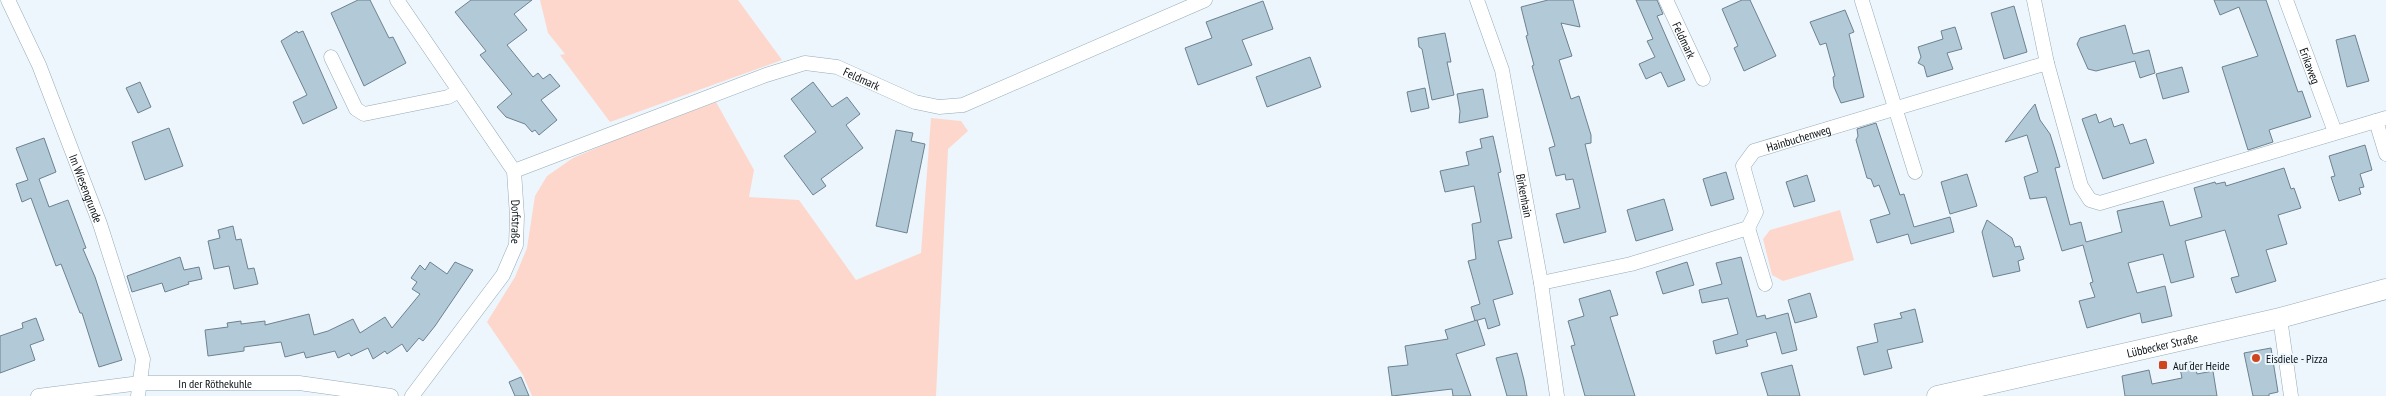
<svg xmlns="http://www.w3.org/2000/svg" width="2386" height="396" viewBox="0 0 2386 396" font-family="'PT Sans Narrow',sans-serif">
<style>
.green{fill:#fdd7cc}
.building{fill:#b2c9d7;stroke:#6d828f}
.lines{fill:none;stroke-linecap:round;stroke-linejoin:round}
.street-casing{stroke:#95abb8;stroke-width:15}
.secondary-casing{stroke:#95abb8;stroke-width:21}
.street{stroke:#fff;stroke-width:14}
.secondary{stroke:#fff;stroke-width:20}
.poi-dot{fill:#cf461d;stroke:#edf6fc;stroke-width:2}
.labels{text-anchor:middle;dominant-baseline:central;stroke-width:4;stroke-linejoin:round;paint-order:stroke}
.street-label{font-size:12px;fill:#091115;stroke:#edf6fc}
.poi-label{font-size:12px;fill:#091115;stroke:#edf6fc;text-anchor:start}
</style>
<rect width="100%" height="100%" fill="#edf6fc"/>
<g class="green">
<path d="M 540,0 L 738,0 L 782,60 L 610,122 L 560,55 L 565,54 L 548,33 Z"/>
<path d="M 716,102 L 754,170 L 749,197 L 799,200 L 856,280 L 921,253 L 931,118 L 961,121 L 968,131 L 948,149 L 936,396 L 532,396 L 523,375 L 487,322 L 515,277 L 527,248 L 535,196 L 547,176 L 573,158 L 620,138 Z"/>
<path d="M 1840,210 L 1854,260 L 1783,281 L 1772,275 L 1763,239 L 1770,230 Z"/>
</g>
<g class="building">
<path d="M 358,0 L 370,0 L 389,38 L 393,37 L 406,63 L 364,86 L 331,13 Z"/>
<path d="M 471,0 L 532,0 L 514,14 L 527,30 L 507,45 L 533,77 L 538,73 L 543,79 L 550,74 L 560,86 L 541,100 L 557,120 L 539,135 L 535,130 L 532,132 L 525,124 L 506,117 L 497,107 L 512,94 L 480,55 L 486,51 L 455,12 Z"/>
<path d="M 1548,0 L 1573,0 L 1580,27 L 1561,23 L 1572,56 L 1559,60 L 1571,99 L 1579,96 L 1591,135 L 1591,143 L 1585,144 L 1606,232 L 1564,243 L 1556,214 L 1580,208 L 1573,179 L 1566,180 L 1565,174 L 1556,176 L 1549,148 L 1555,146 L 1532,66 L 1534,65 L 1526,36 L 1528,35 L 1521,7 Z"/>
<path d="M 1636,0 L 1657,0 L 1663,14 L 1657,16 L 1685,80 L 1668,87 L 1661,72 L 1646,79 L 1639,64 L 1655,57 L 1647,41 L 1653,39 Z"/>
<path d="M 1742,0 L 1750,0 L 1776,56 L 1744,71 L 1734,48 L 1738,46 L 1722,9 Z"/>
<path d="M 2214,0 L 2266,0 L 2298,92 L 2302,91 L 2311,117 L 2269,130 L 2273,142 L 2248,150 L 2222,67 L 2258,56 L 2239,7 L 2220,15 Z"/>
<path d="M 1263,1 L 1273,29 L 1242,40 L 1252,65 L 1198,85 L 1185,48 L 1212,38 L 1206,22 Z"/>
<path d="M 2014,6 L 2027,52 L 2004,59 L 1991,13 Z"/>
<path d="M 1845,10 L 1854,32 L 1849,34 L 1864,97 L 1841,103 L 1834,87 L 1833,77 L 1835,76 L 1826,43 L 1820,45 L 1810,22 Z"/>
<path d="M 2125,25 L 2133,54 L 2149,50 L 2155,73 L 2140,78 L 2135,61 L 2096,71 L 2088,69 L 2077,44 L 2080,38 Z"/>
<path d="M 1955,27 L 1962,49 L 1947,53 L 1953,69 L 1927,77 L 1924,66 L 1918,63 L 1921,57 L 1918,47 L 1943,39 L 1941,31 Z"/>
<path d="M 297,31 L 298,33 L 303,31 L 337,108 L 303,124 L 293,102 L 307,95 L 281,41 Z"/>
<path d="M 1445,33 L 1451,62 L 1447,62 L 1454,95 L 1432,100 L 1422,49 L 1419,47 L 1418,38 Z"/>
<path d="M 2355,35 L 2369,81 L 2347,87 L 2336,40 Z"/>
<path d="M 1310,57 L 1321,87 L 1267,107 L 1256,77 Z"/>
<path d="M 2182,67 L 2189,92 L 2163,99 L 2156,74 Z"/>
<path d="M 140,82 L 151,107 L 138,113 L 126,88 Z"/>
<path d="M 813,82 L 832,107 L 847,97 L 860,114 L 846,125 L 863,148 L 821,179 L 826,186 L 813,195 L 784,156 L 816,132 L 791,99 Z"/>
<path d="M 1425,88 L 1429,108 L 1411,112 L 1407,92 Z"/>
<path d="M 1483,89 L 1488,117 L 1459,123 L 1460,111 L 1457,94 Z"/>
<path d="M 2035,104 L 2040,120 L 2050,134 L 2055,150 L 2060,167 L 2055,168 L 2070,225 L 2081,222 L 2086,242 L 2122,232 L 2117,211 L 2163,201 L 2170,226 L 2202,217 L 2194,188 L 2215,182 L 2216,184 L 2225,182 L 2226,186 L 2284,168 L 2291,189 L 2294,188 L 2301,208 L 2278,215 L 2287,244 L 2266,250 L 2276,281 L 2236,293 L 2231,278 L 2239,276 L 2225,230 L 2185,241 L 2194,277 L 2171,283 L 2163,254 L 2128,263 L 2137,293 L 2165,286 L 2172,316 L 2142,323 L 2140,313 L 2087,328 L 2079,301 L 2095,297 L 2090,283 L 2093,282 L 2083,245 L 2062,251 L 2046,197 L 2030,199 L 2024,177 L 2038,172 L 2027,135 L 2005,142 Z"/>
<path d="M 2096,114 L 2099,123 L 2111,118 L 2114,127 L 2123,124 L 2130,144 L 2146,139 L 2154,163 L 2103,179 L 2082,119 Z"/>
<path d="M 1876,123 L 1900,195 L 1904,194 L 1914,227 L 1950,217 L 1954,232 L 1911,244 L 1908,234 L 1877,243 L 1870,220 L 1890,214 L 1879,185 L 1874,187 L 1871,179 L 1867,178 L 1856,140 L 1858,136 L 1857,129 Z"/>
<path d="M 169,128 L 183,166 L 145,180 L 132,142 Z"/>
<path d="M 896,130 L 913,133 L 911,141 L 925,144 L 907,233 L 876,226 Z"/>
<path d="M 1493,136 L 1501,172 L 1498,173 L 1512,238 L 1498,241 L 1513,294 L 1493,300 L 1500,325 L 1488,329 L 1485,318 L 1475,321 L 1471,307 L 1480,304 L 1468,261 L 1476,259 L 1472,224 L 1481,222 L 1474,186 L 1445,192 L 1440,171 L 1469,165 L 1466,152 L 1482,148 L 1480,139 Z"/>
<path d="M 44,138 L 56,172 L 39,179 L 49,207 L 68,200 L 86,248 L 83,249 L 95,277 L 122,360 L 99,367 L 82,313 L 80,313 L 61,264 L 56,266 L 31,198 L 22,202 L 16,184 L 28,180 L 16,148 Z"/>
<path d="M 2365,145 L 2372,170 L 2360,174 L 2364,187 L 2359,188 L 2361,194 L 2339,201 L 2331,177 L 2335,176 L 2329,156 Z"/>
<path d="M 1726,172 L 1734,199 L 1711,206 L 1703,179 Z"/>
<path d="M 1967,174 L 1977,206 L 1950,214 L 1941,182 Z"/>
<path d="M 1807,175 L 1815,201 L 1794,207 L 1786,182 Z"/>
<path d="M 1664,199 L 1673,230 L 1636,241 L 1627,210 Z"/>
<path d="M 1987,220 L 2012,238 L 2015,247 L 2020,246 L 2024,259 L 2018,261 L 2020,271 L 1993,277 L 1982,232 Z"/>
<path d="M 233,226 L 236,240 L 241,239 L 248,269 L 254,268 L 258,284 L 234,289 L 229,266 L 214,269 L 208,241 L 220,238 L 218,230 Z"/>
<path d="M 180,257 L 184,270 L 199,267 L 202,279 L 188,282 L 189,284 L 165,292 L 162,283 L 132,292 L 127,276 Z"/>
<path d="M 1741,257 L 1757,317 L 1765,315 L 1766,319 L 1788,313 L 1797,350 L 1782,354 L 1776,332 L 1746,340 L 1748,346 L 1716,354 L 1713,341 L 1738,334 L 1728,298 L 1702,303 L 1699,290 L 1722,284 L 1716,263 Z"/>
<path d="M 430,262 L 447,274 L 455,262 L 473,270 L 435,326 L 423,341 L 419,338 L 407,352 L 402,344 L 387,354 L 385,351 L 373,359 L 368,348 L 351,356 L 349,353 L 338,358 L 335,351 L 306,358 L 304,352 L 285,357 L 281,342 L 244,347 L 244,351 L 208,356 L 205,330 L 228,327 L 227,323 L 241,321 L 241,324 L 265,321 L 265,325 L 309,314 L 314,335 L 328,331 L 353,319 L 360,333 L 385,317 L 392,328 L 420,294 L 412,289 L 417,282 L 411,278 L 420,265 L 425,270 Z"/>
<path d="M 1687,262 L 1694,285 L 1663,294 L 1656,272 Z"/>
<path d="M 1610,290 L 1618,315 L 1610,317 L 1635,396 L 1585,396 L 1571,346 L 1575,345 L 1568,321 L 1584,316 L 1579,299 Z"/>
<path d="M 1810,293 L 1817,317 L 1795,323 L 1788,300 Z"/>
<path d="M 1915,309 L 1923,342 L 1887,350 L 1892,368 L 1864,375 L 1857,347 L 1878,342 L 1874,324 L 1902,318 L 1900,313 Z"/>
<path d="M 36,318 L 44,340 L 30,345 L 35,360 L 0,373 L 0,336 L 23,328 L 22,323 Z"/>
<path d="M 1477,320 L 1485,345 L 1456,354 L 1471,396 L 1453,396 L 1452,389 L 1392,396 L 1388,367 L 1408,365 L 1405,346 L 1448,339 L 1445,330 Z"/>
<path d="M 2271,348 L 2278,392 L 2269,394 L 2269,396 L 2253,396 L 2244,353 Z"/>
<path d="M 1517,353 L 1524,380 L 1527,396 L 1507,396 L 1496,358 Z"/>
<path d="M 2194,361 L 2197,374 L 2213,371 L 2217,396 L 2125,396 L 2122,376 L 2149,370 L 2152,384 L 2182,378 L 2179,364 Z"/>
<path d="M 1792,365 L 1800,396 L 1768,396 L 1761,373 Z"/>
<path d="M 521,377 L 529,396 L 515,396 L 509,382 Z"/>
</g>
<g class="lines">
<g class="street-casing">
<g id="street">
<path id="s1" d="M 8,0 L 39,65 L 100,224 L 143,359 L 138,396"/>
<path id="s2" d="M 397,0 L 514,171 L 517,216 L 516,245 L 503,275 L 412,396"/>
<path id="s3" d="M 1477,0 L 1502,70 L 1541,283 L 1557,396"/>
<path id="s4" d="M 1666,0 L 1703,79"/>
<path d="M 2034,0 L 2047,63 L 2081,186 L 2090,200 L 2100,203 L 2386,118"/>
<path id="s5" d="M 2286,0 L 2335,132"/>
<path d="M 1862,1 L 1915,172"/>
<path d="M 331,57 L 356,109 L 364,114 L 448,97 L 459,91"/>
<path d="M 2376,121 L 2386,154"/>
<path id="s6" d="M 514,171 L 766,75 L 805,63 L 837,67 L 915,102 L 939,107 L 963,105 L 1205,0"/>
<path d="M 1748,228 L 1765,284"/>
<path id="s7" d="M 1541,283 L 1631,264 L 1748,228 L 1756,212 L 1743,166 L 1754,151 L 2047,63"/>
<path d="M 2280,318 L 2291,396"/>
<path id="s8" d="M 38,396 L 140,383 L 299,383 L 391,396"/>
</g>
</g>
<g class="secondary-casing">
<g id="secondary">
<path id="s9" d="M 1937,396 L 2280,318 L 2386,289"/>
</g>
</g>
<use href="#street" class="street"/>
<use href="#secondary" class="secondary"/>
</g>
<g class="poi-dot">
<circle cx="2256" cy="358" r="5"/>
<rect x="2158" y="360" width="10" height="10" rx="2.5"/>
</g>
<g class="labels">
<g class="street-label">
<text stroke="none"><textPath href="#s4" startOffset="44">Feldmark</textPath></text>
<text stroke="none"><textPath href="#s5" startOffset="70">Erikaweg</textPath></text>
<text stroke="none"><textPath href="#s6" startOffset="370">Feldmark</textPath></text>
<text stroke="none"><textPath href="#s7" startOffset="345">Hainbuchenweg</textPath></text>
<text stroke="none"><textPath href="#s1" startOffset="204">Im Wiesengrunde</textPath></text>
<text stroke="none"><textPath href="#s3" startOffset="202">Birkenhain</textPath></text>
<text stroke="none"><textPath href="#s2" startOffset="258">Dorfstraße</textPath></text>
<text stroke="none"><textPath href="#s9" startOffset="231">Lübbecker Straße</textPath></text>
<text stroke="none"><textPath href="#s8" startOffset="178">In der Röthekuhle</textPath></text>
</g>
<g class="poi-label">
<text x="2266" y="358">Eisdiele - Pizza</text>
<text x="2173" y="365">Auf der Heide</text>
</g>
</g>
</svg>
